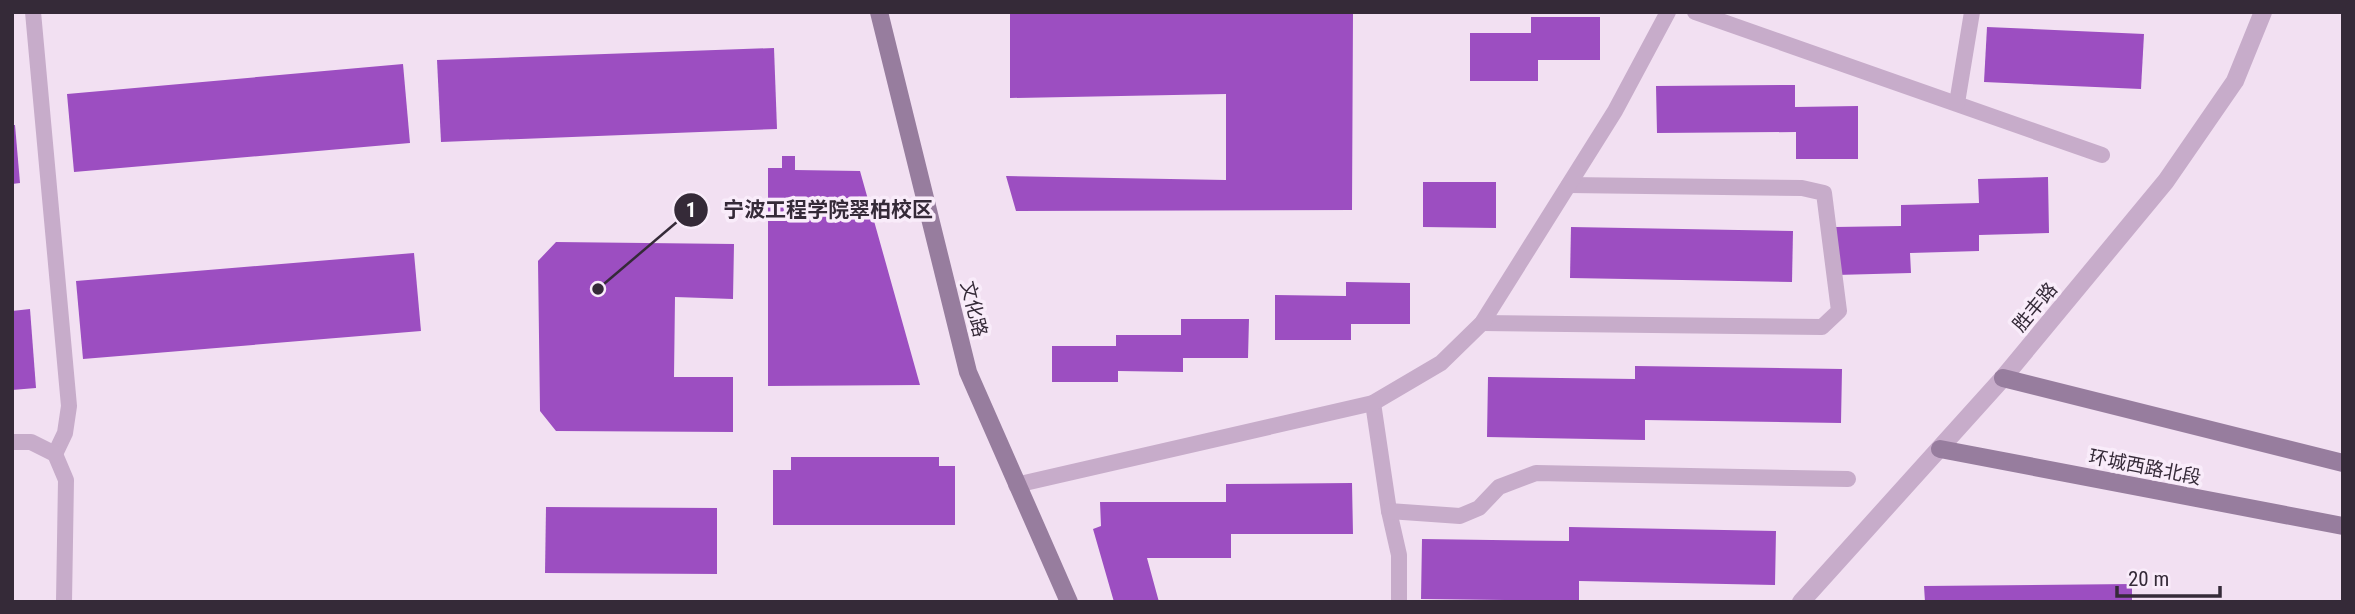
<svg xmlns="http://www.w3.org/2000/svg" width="2355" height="614" viewBox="0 0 2355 614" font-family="'Roboto Condensed','Noto Sans SC',sans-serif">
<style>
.building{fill:#9c4ec1}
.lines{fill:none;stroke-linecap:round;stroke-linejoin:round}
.lane{stroke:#c7acca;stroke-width:16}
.street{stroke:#c7acca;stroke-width:18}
.secondary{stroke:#977d9e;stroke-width:18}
.labels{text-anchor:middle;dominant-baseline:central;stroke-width:7;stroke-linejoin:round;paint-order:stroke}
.street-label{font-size:19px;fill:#352a38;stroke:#f9ecfa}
.leader{fill:none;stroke:#352a38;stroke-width:2.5}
.callout-dot{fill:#352a38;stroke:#f9ecfa;stroke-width:2.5}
.mark-label{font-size:21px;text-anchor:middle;font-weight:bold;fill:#fff}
.callout-label{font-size:21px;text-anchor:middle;font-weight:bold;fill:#352a38;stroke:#f9ecfa;stroke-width:7;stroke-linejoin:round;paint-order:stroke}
</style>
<rect width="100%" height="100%" fill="#f2e0f2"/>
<g class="building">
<path d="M 1010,12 L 1353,12 L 1352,210 L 1016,211 L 1006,176 L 1226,180 L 1226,94 L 1010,98 Z"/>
<path d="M 1531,17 L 1600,17 L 1600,60 L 1538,60 L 1538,81 L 1470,81 L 1470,33 L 1531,33 Z"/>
<path d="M 1987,27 L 2144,34 L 2141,89 L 1984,82 Z"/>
<path d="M 774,48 L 777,129 L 441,142 L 437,60 Z"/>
<path d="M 403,64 L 410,143 L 74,172 L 67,94 Z"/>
<path d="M 1795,85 L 1795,107 L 1858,106 L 1858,159 L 1796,159 L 1796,132 L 1657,133 L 1656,86 Z"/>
<path d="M 12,125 L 15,125 L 20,183 L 12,184 Z"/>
<path d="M 782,156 L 795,156 L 795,170 L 860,171 L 920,385 L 768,386 L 768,168 L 782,168 Z"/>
<path d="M 2048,177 L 2049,233 L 1979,235 L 1979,251 L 1910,253 L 1911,273 L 1836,275 L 1835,227 L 1901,226 L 1901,205 L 1979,203 L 1978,179 Z"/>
<path d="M 1423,182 L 1496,182 L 1496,228 L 1423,227 Z"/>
<path d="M 1571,227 L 1793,231 L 1792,282 L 1570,278 Z"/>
<path d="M 556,242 L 734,244 L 733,299 L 675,297 L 674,377 L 733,377 L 733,432 L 556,431 L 540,411 L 538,261 Z"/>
<path d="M 414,253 L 421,331 L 83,359 L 76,281 Z"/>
<path d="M 1346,282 L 1410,283 L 1410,324 L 1351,324 L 1351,340 L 1275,340 L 1275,295 L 1346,296 Z"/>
<path d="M 30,309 L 36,388 L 12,390 L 12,311 Z"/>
<path d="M 1181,319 L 1249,319 L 1248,358 L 1183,358 L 1183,372 L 1118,371 L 1118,382 L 1052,382 L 1052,346 L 1116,346 L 1116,335 L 1181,335 Z"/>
<path d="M 1635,366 L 1842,369 L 1841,423 L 1645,420 L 1645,440 L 1487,437 L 1488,377 L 1635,379 Z"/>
<path d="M 791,457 L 939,457 L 939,466 L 955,466 L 955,525 L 773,525 L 773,470 L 791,470 Z"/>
<path d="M 1352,483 L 1353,534 L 1231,534 L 1231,558 L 1147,558 L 1159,602 L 1114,602 L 1093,529 L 1101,526 L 1100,502 L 1226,502 L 1226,484 Z"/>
<path d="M 546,507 L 717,508 L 717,574 L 545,573 Z"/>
<path d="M 1569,527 L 1776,531 L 1775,585 L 1579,581 L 1579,601 L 1421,599 L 1422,539 L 1569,541 Z"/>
<path d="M 2132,584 L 2132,602 L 1925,602 L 1924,586 Z"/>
</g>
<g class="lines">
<g class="lane">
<path d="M 33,12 L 69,406 L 65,433 L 55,454"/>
<path d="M 1695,12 L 2102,155"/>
<path d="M 1957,103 L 1972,12"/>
<path d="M 1482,323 L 1822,327 L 1839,311 L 1824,193 L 1802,188 L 1569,185"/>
<path d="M 1373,403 L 1389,511 L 1399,555 L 1399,602"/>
<path d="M 12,442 L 31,442 L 55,454 L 66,480 L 64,602"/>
<path d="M 1016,485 L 1373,403 L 1441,363 L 1482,323 L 1615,111 L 1668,12"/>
<path d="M 1389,511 L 1460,516 L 1479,508 L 1499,487 L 1536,473 L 1848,479"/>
</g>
<path class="street" d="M 1801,602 L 2003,378 L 2166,181 L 2235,81 L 2263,12"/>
<g class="secondary">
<path d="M 879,12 L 968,372 L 1069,602"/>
<path d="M 2003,378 L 2343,463"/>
<path d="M 1940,449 L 2343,526"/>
</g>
</g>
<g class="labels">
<g class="street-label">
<text transform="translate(2035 307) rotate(-50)">胜丰路</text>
<text transform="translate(974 309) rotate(76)">文化路</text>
<text transform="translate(2145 467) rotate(11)">环城西路北段</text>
</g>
</g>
<path class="leader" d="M598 289L691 210"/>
<g class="callout-dot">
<circle cx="598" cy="289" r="7"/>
<circle cx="691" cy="210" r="18"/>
</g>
<g class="mark-label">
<text x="691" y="217">1</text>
</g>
<g class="callout-label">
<text x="828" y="217">宁波工程学院翠柏校区</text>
</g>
<rect width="2355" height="614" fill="none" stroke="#352a38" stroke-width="28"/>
<path d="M2117 586v10h103v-10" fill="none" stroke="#352a38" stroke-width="3.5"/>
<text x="2128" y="586" font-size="21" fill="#352a38" stroke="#f9ecfa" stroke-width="5" paint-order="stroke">20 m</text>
</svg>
